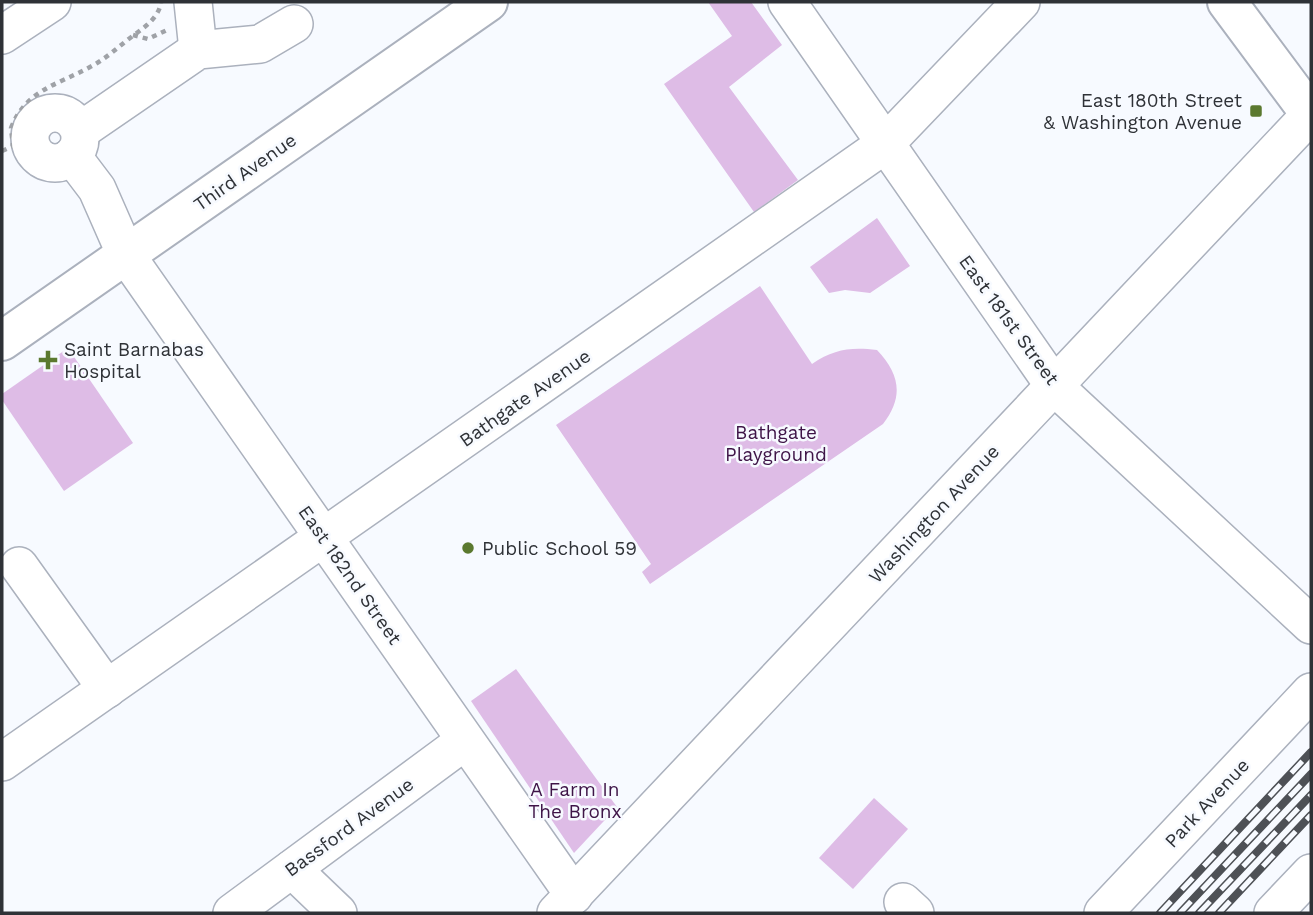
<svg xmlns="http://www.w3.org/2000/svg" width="1313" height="915" viewBox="0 0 1313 915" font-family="'Work Sans',sans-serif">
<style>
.green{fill:#debce6}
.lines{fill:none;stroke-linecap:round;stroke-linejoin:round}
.minor-casing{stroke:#abb1bd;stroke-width:40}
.major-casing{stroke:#abb1bd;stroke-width:42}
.path{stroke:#9fa2a7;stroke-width:4.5;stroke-dasharray:5 5;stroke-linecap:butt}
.minor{stroke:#fff;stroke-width:37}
.major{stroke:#fff;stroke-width:38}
.rail-casing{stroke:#4e5156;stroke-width:8}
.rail{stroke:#f7faff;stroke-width:5;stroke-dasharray:16;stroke-linecap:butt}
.poi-dot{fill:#5b792f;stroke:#f7faff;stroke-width:2.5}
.labels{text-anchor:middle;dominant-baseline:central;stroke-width:5;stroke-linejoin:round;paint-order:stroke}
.poi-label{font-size:19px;fill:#2f3237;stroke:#f7faff;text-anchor:start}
.street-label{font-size:19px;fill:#2f3237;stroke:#f7faff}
.park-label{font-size:19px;fill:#3e1447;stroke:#f7faff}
</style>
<rect width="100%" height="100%" fill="#f7faff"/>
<g class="green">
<path d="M 708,2 L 751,2 L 782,45 L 729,87 L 798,180 L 754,212 L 664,84 L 732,36 Z"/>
<path d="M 877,218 L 910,266 L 870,293 L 845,290 L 829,293 L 810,267 Z"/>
<path d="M 760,286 L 812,364 C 834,349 851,347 877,350 C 900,374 904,397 883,424 L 650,584 L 642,572 L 651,564 L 556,425 Z"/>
<path d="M 68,348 L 133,443 L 64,491 L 2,400 L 2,394 Z"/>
<path d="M 516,669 L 617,807 L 574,853 L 471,701 Z"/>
<path d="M 874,798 L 908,829 L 853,889 L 819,858 Z"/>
</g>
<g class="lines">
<g class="minor-casing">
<g id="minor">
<path d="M 193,2 L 198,50"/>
<path d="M 787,2 L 1055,387 L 1311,625"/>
<path d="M 2,35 L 52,2"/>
<circle cx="55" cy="138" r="25"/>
<path d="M 80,131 L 198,50 L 260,44 L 294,24"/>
<path d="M 72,156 L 97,189 L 126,255 L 574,895"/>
<path d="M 19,566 L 107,689"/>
<path d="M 2,762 L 884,145 L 1021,2"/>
<path d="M 292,869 L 338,913"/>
<path d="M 903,902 L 915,913"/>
<path d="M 232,913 L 465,741"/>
<path d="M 556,913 L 1311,114"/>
<path d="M 1103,913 L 1311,692"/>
<path d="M 1273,913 L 1311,873"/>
</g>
</g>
<g class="major-casing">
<g id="major">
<path d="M 1227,2 L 1311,115"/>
<path d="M 2,341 L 488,2"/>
</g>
</g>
<g class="path">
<path d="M 133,35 L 148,39 L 167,30"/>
<path d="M 2,151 L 13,146 L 11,128 C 26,90 57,85 90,67 C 106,59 119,46 134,35 C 146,26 158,18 161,3"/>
</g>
<use href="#minor" class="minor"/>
<use href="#major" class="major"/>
<g class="rail-casing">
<g id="rail">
<path d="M 1160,913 L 1311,752"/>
<path d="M 1180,913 L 1311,774"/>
<path d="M 1199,913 L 1311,795"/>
<path d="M 1219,913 L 1311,815"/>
</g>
</g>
<use href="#rail" class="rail"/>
</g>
<g class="poi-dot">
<rect x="1249" y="104" width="14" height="14" rx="3.5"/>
<path d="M44.5 349.5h7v7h7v7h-7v7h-7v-7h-7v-7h7z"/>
<circle cx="468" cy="548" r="7"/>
</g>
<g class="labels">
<g class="poi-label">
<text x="1242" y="100" text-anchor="end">East 180th Street<tspan x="1242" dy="22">&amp; Washington Avenue</tspan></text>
<text x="64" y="349">Saint Barnabas<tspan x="64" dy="22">Hospital</tspan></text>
<text x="482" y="548">Public School 59</text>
</g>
<g class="street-label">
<text transform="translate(245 172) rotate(-35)">Third Avenue</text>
<text transform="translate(1009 320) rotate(54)">East 181st Street</text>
<text transform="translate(525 398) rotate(-35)">Bathgate Avenue</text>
<text transform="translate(934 514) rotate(-47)">Washington Avenue</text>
<text transform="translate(350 575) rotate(55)">East 182nd Street</text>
<text transform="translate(1207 803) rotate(-47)">Park Avenue</text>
<text transform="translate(349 827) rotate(-36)">Bassford Avenue</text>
</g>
<g class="park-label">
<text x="776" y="432">Bathgate<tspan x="776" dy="22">Playground</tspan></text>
<text x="575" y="789">A Farm In<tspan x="575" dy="22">The Bronx</tspan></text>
</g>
</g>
<rect width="1313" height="915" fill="none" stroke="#2f3237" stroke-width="7"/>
</svg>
